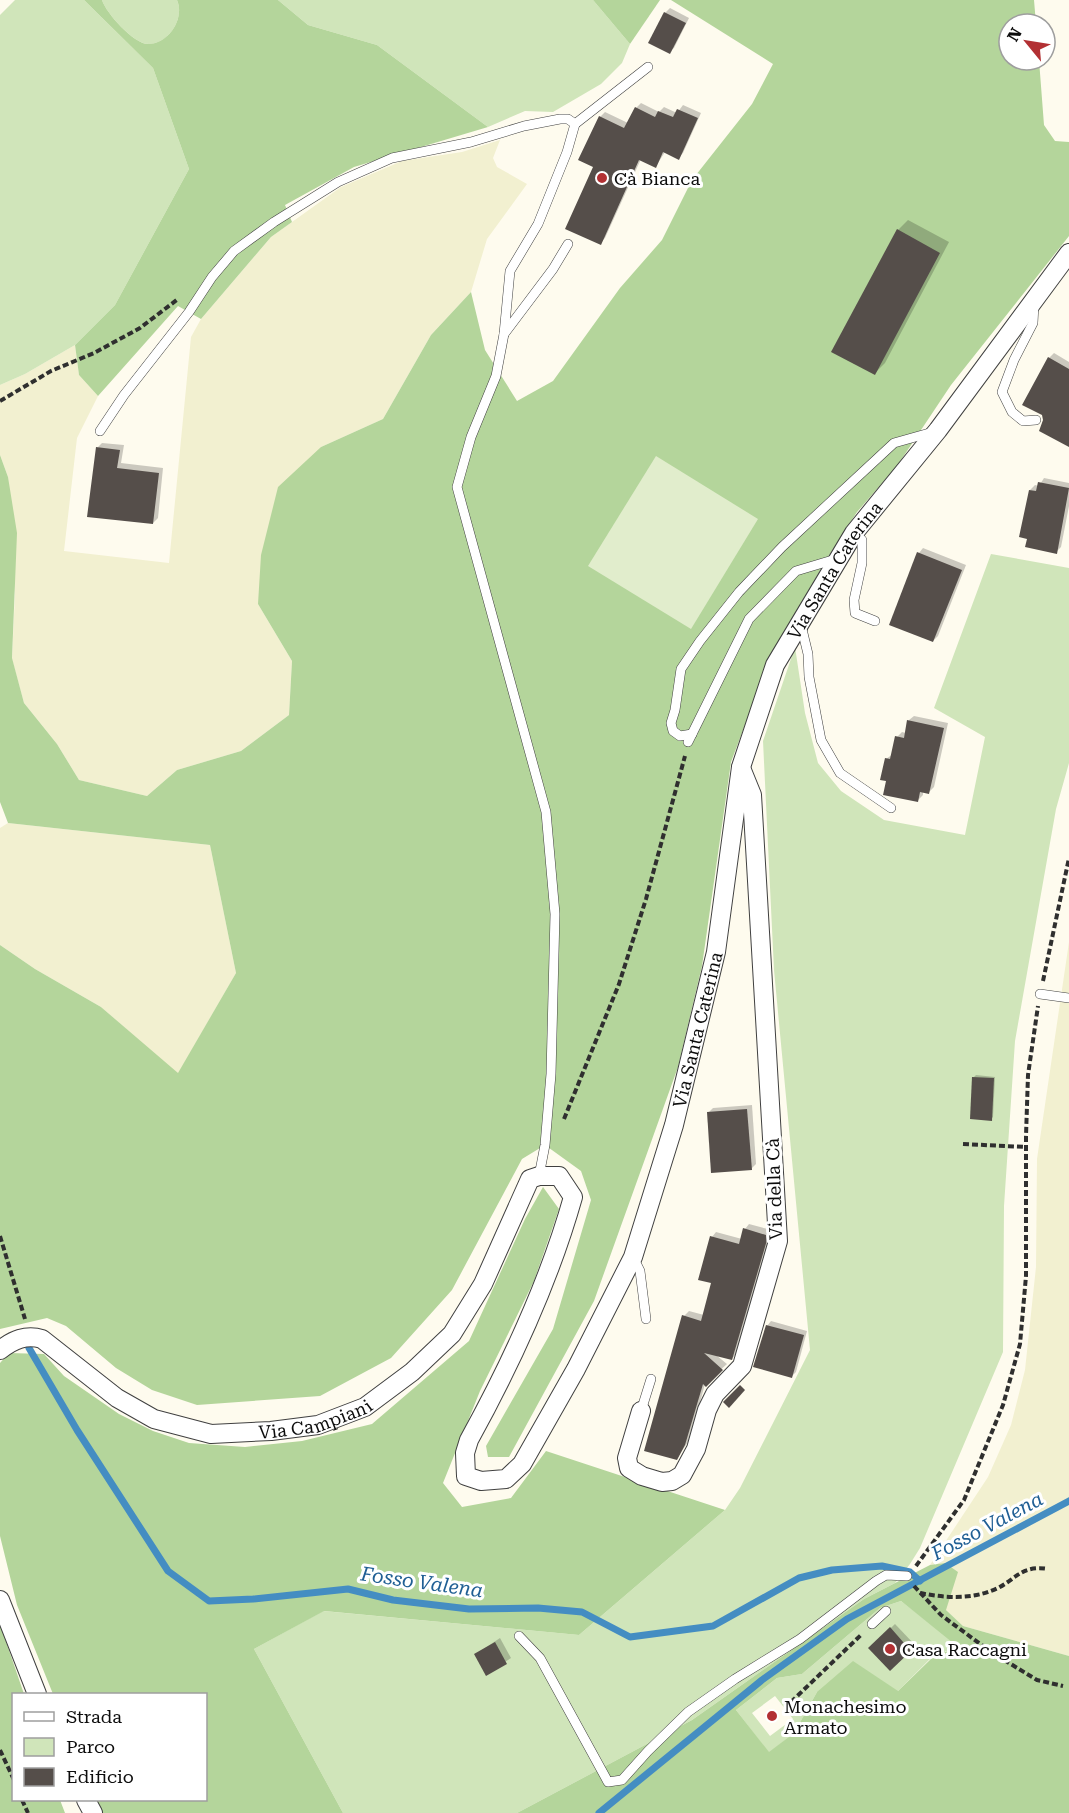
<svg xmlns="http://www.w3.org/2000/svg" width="1069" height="1813" viewBox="0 0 1069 1813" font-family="'Roboto Serif',serif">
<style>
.farmland{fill:#f2f0d0}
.green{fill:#d0e5ba;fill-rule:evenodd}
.forest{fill:#b4d59b;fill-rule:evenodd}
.pitch{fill:#e1edcc}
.shadow{fill:#0003}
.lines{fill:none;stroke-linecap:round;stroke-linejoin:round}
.stream{stroke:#448dc2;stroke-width:7}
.building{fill:#554e4a}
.lane-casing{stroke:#404040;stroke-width:10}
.street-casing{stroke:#404040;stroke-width:20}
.path{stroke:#2f2f2f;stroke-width:4;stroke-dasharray:6 3;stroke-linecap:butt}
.lane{stroke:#fff;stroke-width:9}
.street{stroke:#fff;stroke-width:18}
.poi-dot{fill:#b23033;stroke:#fff;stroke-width:2}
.labels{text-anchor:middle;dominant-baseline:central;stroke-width:6;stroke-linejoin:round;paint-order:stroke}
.poi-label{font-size:18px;fill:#0d0d0d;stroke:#fff;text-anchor:start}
.street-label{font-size:18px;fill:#0d0d0d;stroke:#fff}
.water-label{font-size:20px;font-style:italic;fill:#205f94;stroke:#fff}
</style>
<rect width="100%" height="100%" fill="#fefbee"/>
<g class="farmland">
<path d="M 500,140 L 493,158 L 497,167 L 527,184 L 487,239 L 471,292 L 431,335 L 383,419 L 321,447 L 258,604 L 292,661 L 289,715 L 241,751 L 177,770 L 147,796 L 79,780 L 57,744 L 24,703 L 12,659 L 15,594 L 8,477 L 0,455 L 0,385 L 25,374 L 75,345 L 79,375 L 98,396 L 77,438 L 64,551 L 169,563 L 191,337 L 201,319 L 271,237 L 341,187 L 402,161 L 462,152 Z"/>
<path d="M 8,823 L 210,845 L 236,973 L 178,1074 L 101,1007 L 35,969 L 0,945 L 0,828 Z"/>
<path d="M 1069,942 L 1069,1656 L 963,1626 L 946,1610 L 945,1563 L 930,1565 L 988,1477 L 1011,1425 L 1025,1370 L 1036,1267 L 1037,1159 Z"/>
</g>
<g class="green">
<path d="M 15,0 L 84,0 L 153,68 L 189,169 L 115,305 L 75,345 L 25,374 L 0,385 L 0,15 Z"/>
<path d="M 102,0 L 177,0 C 185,18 169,44 148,44 C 134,44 106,13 102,0 Z"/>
<path d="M 278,0 L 593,0 L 630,44 L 622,63 L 601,84 L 553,112 L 525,111 L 488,127 L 377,45 L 308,25 Z"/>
<path d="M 991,554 L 1069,568 L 1069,763 L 1056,809 L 1015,1041 L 1004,1206 L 1003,1352 L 920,1548 L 910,1564 L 895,1583 L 864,1599 L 692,1720 L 517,1813 L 343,1813 L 254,1649 L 323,1611 L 579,1635 L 725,1510 L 740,1488 L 810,1350 L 774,970 L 763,741 L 795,647 L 805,713 L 818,763 L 841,791 L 884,820 L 965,835 L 985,737 L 934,708 Z"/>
<path d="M 901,1601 L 959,1646 L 932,1657 L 898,1691 L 817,1692 L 794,1733 L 769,1753 L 736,1710 L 777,1678 L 802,1674 L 880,1608 ZM 775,1696 L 793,1719 L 770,1736 L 752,1713 Z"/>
</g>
<g class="forest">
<path d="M 84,0 L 102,0 C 106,13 134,44 148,44 C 169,44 185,18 177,0 L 278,0 L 308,25 L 377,45 L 488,127 L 354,167 L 285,205 L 292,222 L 271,237 L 201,319 L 178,306 L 98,396 L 79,375 L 75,345 L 115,305 L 189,169 L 153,68 Z"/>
<path d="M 593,0 L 660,0 L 630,44 Z"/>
<path d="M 671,0 L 1034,0 L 1036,24 L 1009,24 L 1009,60 L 1039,60 L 1044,125 L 1055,141 L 1069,142 L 1069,236 L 951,385 L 897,466 L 857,512 L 828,557 L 772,653 L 731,762 L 702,966 L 678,1067 L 594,1301 L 509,1457 L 488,1457 L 486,1446 L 553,1329 L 591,1200 L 581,1171 L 545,1145 L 522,1159 L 452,1290 L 391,1358 L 320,1396 L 197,1405 L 152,1390 L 116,1368 L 66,1326 L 47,1318 L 0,1329 L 0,945 L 35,969 L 101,1007 L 178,1073 L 236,973 L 210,845 L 8,823 L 0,802 L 0,455 L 8,477 L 17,533 L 12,658 L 24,703 L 57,744 L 79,780 L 147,796 L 177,770 L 241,751 L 289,715 L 292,661 L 258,604 L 261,555 L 278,487 L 321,447 L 383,419 L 431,335 L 471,292 L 485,350 L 517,401 L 553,381 L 620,288 L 662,240 L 692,180 L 752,104 L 773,64 Z"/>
<path d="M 543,1187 L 559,1209 L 534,1281 L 480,1391 L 443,1483 L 462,1507 L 511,1498 L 546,1451 L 725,1510 L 579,1635 L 324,1611 L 254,1649 L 343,1813 L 99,1813 L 94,1800 L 206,1800 L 206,1694 L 53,1694 L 17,1605 L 0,1536 L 0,1363 L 9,1353 L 44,1354 L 64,1376 L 119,1414 L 153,1431 L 189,1443 L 245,1447 L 302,1441 L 372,1424 L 469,1341 L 525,1219 Z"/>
<path d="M 945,1563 L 958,1572 L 946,1610 L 963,1626 L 1069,1656 L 1069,1813 L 517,1813 L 692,1720 L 864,1599 L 930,1565 ZM 901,1601 L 958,1647 L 933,1657 L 898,1691 L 853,1661 L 817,1692 L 794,1733 L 769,1752 L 736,1710 L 777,1678 L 802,1674 L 880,1608 Z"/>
<path d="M 0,1624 L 24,1694 L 14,1694 L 14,1800 L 60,1800 L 65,1813 L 0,1813 Z"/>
</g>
<path class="pitch" d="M 656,456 L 758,519 L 691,629 L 588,566 Z"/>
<g class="shadow">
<path d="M 670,8 L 689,18 L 674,48 L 669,52 L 665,13 Z"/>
<path d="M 641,103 L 659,112 L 664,107 L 677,113 L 683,105 L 701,113 L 683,153 L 678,158 L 665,152 L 656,166 L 641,159 L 605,238 L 600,243 L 600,117 L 605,112 L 628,123 L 636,108 Z"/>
<path d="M 908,220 L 949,242 L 885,363 L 875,373 L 898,230 Z"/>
<path d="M 1054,353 L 1069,362 L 1069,443 L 1044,420 L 1043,414 L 1049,358 Z"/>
<path d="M 102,443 L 124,445 L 121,463 L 163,468 L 158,518 L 153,523 L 98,447 Z"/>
<path d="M 1044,478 L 1069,483 L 1069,506 L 1061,547 L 1056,552 L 1030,490 L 1035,485 L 1039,486 Z"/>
<path d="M 923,548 L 966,565 L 938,636 L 933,641 L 919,553 Z"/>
<path d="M 914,716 L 948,723 L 934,787 L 929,792 L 923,791 L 923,795 L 918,800 L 888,780 L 886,759 L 893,754 L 897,737 L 902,732 L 906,733 L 909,720 Z"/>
<path d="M 976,1075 L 995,1077 L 993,1117 L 991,1119 L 974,1077 Z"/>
<path d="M 752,1105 L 756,1164 L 751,1169 L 708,1113 L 713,1108 Z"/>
<path d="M 749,1224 L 771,1230 L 771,1234 L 736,1354 L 732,1359 L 716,1355 L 727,1364 L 705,1384 L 690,1439 L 677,1458 L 684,1316 L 689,1311 L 704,1315 L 713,1282 L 712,1237 L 716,1232 L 742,1239 L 745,1229 Z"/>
<path d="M 771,1321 L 807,1331 L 796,1372 L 792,1376 L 767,1326 Z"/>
<path d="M 895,1624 L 915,1645 L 890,1669 L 870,1648 Z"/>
<path d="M 500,1638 L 511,1658 L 487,1673 L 476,1654 Z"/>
</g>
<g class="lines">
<g class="stream">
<path d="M 29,1348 L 77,1430 L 168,1571 L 209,1601 L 253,1599 L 348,1589 L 393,1600 L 469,1609 L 538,1608 L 582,1612 L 630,1637 L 713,1626 L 799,1578 L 832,1570 L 882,1566 L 910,1572 L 920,1581"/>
<path d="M 599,1813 L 762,1680 L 847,1619 L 1069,1501"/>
</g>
</g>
<g class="building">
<path d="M 664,12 L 686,23 L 670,54 L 648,43 Z"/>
<path d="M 635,107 L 655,117 L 658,111 L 673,117 L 677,109 L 698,118 L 679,160 L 663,152 L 656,168 L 639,160 L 601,245 L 565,229 L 593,167 L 578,160 L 599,116 L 624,128 Z"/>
<path d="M 897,229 L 940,253 L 875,375 L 831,352 Z"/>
<path d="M 1048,357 L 1069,369 L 1069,447 L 1039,431 L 1043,420 L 1042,415 L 1022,405 Z"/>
<path d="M 96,447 L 120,450 L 117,468 L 159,473 L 153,524 L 87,517 Z"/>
<path d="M 1038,482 L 1069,488 L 1057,554 L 1025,547 L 1027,539 L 1019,537 L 1029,490 L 1036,491 Z"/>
<path d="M 917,552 L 962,570 L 933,642 L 889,625 Z"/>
<path d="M 907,720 L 944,728 L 929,794 L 920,792 L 918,802 L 883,795 L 886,781 L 880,780 L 885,758 L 890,759 L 895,736 L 904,738 Z"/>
<path d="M 972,1077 L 994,1078 L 992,1121 L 970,1119 Z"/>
<path d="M 747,1109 L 752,1170 L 711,1173 L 707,1112 Z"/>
<path d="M 743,1228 L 766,1235 L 767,1240 L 732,1360 L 704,1353 L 723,1370 L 706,1387 L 703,1384 L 685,1445 L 677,1460 L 644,1451 L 682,1315 L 701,1321 L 711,1283 L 698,1280 L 710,1236 L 739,1244 Z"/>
<path d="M 766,1325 L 804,1335 L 792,1378 L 753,1367 Z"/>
<path d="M 740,1385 L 745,1390 L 729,1408 L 723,1402 Z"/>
<path d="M 890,1627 L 911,1651 L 890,1671 L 868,1648 Z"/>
<path d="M 495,1642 L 507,1664 L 486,1676 L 474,1654 Z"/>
</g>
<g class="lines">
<g class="lane-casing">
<g id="lane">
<path d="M 575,124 L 648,67"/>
<path d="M 1034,304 L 1033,323 L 1014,360 L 1002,392 L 1012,412 L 1023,421 L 1036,420"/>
<path d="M 504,334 L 553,269 L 568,244"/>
<path d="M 100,431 L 124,395 L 189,312 L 212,277 L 234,251 L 274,222 L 338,182 L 392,158 L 471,142 L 524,126 L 560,119 L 568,119 L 575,124 L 567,152 L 538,224 L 510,271 L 504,334 L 496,376 L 471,437 L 457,487 L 546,812 L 555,914 L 551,1074 L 545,1145 L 539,1176"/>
<path d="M 854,533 L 862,540 L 862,563 L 854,600 L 855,613 L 875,621"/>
<path d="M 801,625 L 808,654 L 809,677 L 821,740 L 840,773 L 891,808"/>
<path d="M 692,734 L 680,736 L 673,731 L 671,723 L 675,710 L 681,669 L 700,641 L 739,592 L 782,547 L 894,443 L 933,432"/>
<path d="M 688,742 L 749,619 L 796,571 L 836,559"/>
<path d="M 1040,994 L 1069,998"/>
<path d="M 633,1257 L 640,1271 L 646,1319"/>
<path d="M 641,1411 L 651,1379"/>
<path d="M 872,1624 L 886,1611"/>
<path d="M 519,1636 L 540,1658 L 608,1782 L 622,1780 L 648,1751 L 688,1712 L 735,1679 L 800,1639 L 876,1581 L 886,1575 L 907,1576"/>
</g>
</g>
<g class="street-casing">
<g id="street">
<path id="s1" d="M 0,1350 C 13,1340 26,1334 42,1339 L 117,1398 L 154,1419 L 211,1434 L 271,1431 L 318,1425 L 365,1407 L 412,1372 L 452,1334 L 483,1284 L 530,1179 L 539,1176 L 559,1176 L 573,1197 C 549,1282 512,1362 469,1440 L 465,1453 L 466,1476 L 481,1481 L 506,1479 L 522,1464 L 576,1369 L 633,1257 L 674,1125 L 716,952 L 741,767 L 775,665 L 854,533 L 938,430 L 1069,253"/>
<path d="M 641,1411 L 627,1458 L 629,1468 L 642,1476 L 662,1482 L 672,1481 L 682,1475 L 696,1449 L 707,1410 L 715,1394 L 742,1366 L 778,1241 L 752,795 L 741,768"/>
<path d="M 0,1600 L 37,1694"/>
<path d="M 86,1800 L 93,1813"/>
</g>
</g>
<g class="path">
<path d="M 0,401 L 51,371 L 94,353 L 140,328 L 178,299"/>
<path d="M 1043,981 L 1069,858"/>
<path d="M 564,1119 L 619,984 L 646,899 L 685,756"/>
<path d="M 963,1144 L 1026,1147"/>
<path d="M 0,1236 L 25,1319"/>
<path d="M 916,1566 L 964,1500 L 1003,1405 L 1020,1344 L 1026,1276 L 1026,1136 L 1028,1075 L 1038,1006"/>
<path d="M 914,1586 L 941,1615 L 991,1652 L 1037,1680 L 1063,1686"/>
<path d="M 920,1593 C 945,1598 973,1600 998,1588 C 1017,1578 1022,1565 1048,1569"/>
<path d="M 791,1702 L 862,1634"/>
<path d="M 0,1750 L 14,1780"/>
<path d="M 22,1800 L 28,1813"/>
</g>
<use href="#lane" class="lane"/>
<use href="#street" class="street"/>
</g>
<g class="poi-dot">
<circle cx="602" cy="178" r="6"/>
<circle cx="890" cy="1649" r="6"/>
<circle cx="772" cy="1716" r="6"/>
</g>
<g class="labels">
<g class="poi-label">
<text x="614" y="178">Cà Bianca</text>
<text x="902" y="1649">Casa Raccagni</text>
<text x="784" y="1706">Monachesimo<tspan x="784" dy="21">Armato</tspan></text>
</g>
<g class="street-label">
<text stroke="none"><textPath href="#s1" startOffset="2064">Via Santa Caterina</textPath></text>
<text stroke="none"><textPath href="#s1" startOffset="1578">Via Santa Caterina</textPath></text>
<text transform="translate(774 1189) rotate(-92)">Via della Cà</text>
<text stroke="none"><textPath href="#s1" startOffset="348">Via Campiani</textPath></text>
</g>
<g class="water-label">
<text transform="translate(987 1526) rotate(-28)">Fosso Valena</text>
<text transform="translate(422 1582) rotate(8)">Fosso Valena</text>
</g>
</g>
<rect x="12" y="1693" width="195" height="108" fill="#ffffff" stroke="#9e9e9e" stroke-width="1.5"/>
<rect x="24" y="1712" width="30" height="9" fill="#ffffff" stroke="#9e9e9e" stroke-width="1.5"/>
<text x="66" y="1723" font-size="18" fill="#0d0d0d">Strada</text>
<rect x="24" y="1738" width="30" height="18" fill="#d0e5ba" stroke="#9e9e9e" stroke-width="1.5"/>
<text x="66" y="1753" font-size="18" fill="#0d0d0d">Parco</text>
<rect x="24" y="1768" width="30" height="18" fill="#554e4a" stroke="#9e9e9e" stroke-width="1.5"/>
<text x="66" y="1783" font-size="18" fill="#0d0d0d">Edificio</text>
<g transform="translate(1027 42) rotate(300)"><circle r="28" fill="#ffffff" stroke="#9e9e9e" stroke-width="1.5"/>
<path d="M0-4.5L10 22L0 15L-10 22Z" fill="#b23033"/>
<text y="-9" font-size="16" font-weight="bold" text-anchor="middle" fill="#0d0d0d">N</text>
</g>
</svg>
